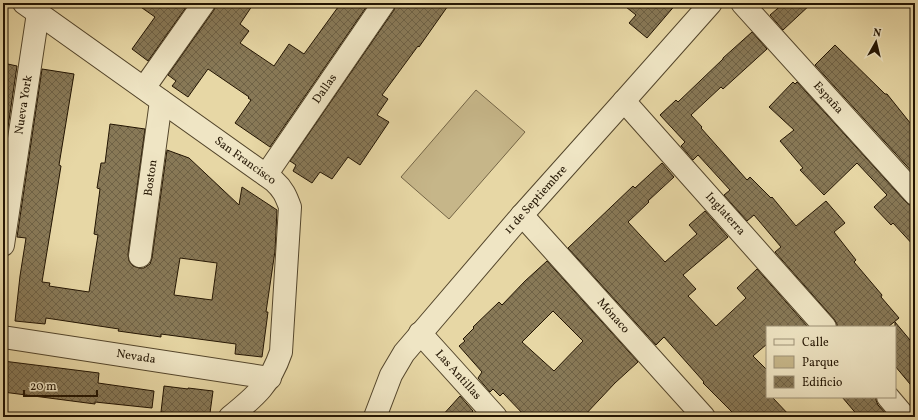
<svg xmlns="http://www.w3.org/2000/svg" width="918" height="420" viewBox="0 0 918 420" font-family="Vollkorn,serif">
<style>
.green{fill:#c6b689;stroke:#746546}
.building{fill:url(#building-cross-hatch);stroke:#221402;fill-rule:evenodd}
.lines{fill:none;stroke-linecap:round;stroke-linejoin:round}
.street-casing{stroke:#53452b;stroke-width:24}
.street{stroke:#efe5c4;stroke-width:22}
.labels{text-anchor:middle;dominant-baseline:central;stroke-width:3;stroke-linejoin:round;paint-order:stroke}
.street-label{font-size:12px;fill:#221402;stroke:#efe5c4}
</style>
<defs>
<pattern id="building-cross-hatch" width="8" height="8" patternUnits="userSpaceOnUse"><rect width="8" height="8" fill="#887957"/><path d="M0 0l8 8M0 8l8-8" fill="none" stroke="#6f6246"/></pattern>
</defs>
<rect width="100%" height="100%" fill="#e7d7a5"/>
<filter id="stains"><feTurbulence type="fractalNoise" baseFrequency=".005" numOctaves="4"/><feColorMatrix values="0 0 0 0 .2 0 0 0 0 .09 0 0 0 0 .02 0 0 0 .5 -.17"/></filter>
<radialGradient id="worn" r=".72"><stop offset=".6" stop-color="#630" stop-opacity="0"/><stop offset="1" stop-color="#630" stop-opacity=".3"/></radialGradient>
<path class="green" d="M 476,90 L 525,132 L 449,219 L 401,177 Z"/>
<g class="building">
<path d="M 135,3 L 189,3 L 148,61 L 132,49 L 155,17 Z"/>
<path d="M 216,3 L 254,3 L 240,24 L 249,31 L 240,43 L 274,66 L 289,44 L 304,54 L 341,3 L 369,3 L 270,147 L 235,123 L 251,100 L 248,98 L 249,97 L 208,69 L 188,97 L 172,86 L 176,81 L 168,75 L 214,10 Z"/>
<path d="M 396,3 L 450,3 L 419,47 L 418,46 L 382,95 L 388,99 L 377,115 L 389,122 L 360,165 L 348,157 L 332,179 L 320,172 L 312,183 L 293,171 L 296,165 L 290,161 L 394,10 Z"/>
<path d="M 621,3 L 677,3 L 647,38 L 629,23 L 636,15 Z"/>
<path d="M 784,3 L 812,3 L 783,30 L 770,15 Z"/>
<path d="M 752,32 L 767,49 L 723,89 L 721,87 L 691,115 L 702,127 L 701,128 L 747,180 L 750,177 L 771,198 L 772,197 L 796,226 L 826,201 L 845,223 L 834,232 L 856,260 L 854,262 L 882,295 L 881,297 L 899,318 L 888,327 L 837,327 L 837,324 L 834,319 L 775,252 L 781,247 L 754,215 L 747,221 L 724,195 L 730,190 L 698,155 L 693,160 L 681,146 L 685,142 L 660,115 L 676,100 L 678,102 L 723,59 L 723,58 Z"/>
<path d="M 835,45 L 885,94 L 887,94 L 915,129 L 915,175 L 815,65 Z"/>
<path d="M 3,63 L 17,66 L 3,161 Z"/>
<path d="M 42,69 L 74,74 L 59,165 L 61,166 L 42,282 L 50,283 L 49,286 L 89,292 L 98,235 L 94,234 L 100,189 L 97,188 L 101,163 L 105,163 L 110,124 L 145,129 L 128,254 L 129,261 L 133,266 L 139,268 L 144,268 L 150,264 L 152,258 L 167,150 L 189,158 L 239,205 L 242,187 L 277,210 L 275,251 L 266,312 L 268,312 L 262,357 L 235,354 L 236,344 L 161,334 L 161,337 L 118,331 L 119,329 L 46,318 L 45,324 L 15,321 L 20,276 L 26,238 L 17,237 ZM 180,258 L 217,263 L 212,300 L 174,295 Z"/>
<path d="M 793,82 L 795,84 L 797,82 L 906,202 L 911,206 L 915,206 L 915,247 L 893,223 L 891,225 L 874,207 L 887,195 L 857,163 L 824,195 L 800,170 L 803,168 L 780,141 L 794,130 L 769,107 Z"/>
<path d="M 662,163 L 674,177 L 648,201 L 649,202 L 628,222 L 665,262 L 697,234 L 689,225 L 705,211 L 728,237 L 683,275 L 696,289 L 688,296 L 716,326 L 746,298 L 737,288 L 757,269 L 808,327 L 767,327 L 767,344 L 753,356 L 767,370 L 767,397 L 772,397 L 791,417 L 737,417 L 703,383 L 704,382 L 664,337 L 656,345 L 568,248 L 633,186 L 635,188 Z"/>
<path d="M 547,261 L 638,362 L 615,383 L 583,417 L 526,417 L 503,393 L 500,396 L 493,389 L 490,392 L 478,378 L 482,372 L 459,346 L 465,341 L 463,339 L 474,328 L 473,327 L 499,302 L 502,305 L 525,281 ZM 553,311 L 583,341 L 554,371 L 522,342 Z"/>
<path d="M 895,322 L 915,346 L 915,390 L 895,366 Z"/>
<path d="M 3,361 L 99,373 L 98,383 L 154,391 L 152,408 L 95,402 L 95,404 L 3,392 Z"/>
<path d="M 164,386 L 188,389 L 188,388 L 213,391 L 210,413 L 206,413 L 205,417 L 196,417 L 161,412 Z"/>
<path d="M 460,396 L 473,411 L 468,417 L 441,417 Z"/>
<path d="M 842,397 L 876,397 L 876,400 L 878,405 L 889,417 L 859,417 Z"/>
</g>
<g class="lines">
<g class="street-casing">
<g id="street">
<path d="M 24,3 L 274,181 C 283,189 286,196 290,207 L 281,352 C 270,384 256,396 230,417"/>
<path d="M 742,3 L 915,194"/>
<path d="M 144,88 L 204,3"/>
<path d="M 624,101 L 825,327"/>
<path d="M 266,175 L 384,3"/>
<path d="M 522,215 L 704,417"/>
<path d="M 3,245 L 38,13"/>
<path d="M 140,256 L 161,101"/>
<path d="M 420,333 L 496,417"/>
<path d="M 3,337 L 270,378"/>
<path d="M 888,397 L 905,417"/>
<path d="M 375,417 L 391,375 L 404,353 L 522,215 L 624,101 L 711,3"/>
</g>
</g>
<use href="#street" class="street"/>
</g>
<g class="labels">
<g class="street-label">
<text transform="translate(325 89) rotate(-55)">Dallas</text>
<text transform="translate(828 98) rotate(48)">España</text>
<text transform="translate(24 105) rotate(-81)">Nueva York</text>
<text transform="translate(245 161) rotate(36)">San Francisco</text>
<text transform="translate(151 178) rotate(-82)">Boston</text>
<text transform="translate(536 200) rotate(-48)">11 de Septiembre</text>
<text transform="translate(725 214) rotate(48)">Inglaterra</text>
<text transform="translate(613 316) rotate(48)">Mónaco</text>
<text transform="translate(136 357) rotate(9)">Nevada</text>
<text transform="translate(458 375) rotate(48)">Las Antillas</text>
</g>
</g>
<rect width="918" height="420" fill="none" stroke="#e7d7a5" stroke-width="16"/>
<rect x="4" y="4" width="910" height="412" fill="none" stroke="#221402" stroke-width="2"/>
<rect x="8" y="8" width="902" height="404" fill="none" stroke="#221402"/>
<rect x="766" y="326" width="130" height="72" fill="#efe5c4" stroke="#9d9176"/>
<rect x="774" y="339" width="20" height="6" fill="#efe5c4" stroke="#9d9176"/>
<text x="802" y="346" font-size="12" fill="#221402">Calle</text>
<rect x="774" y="356" width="20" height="12" fill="#c6b689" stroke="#9d9176"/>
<text x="802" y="366" font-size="12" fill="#221402">Parque</text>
<rect x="774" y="376" width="20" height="12" fill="url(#building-cross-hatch)" stroke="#9d9176"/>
<text x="802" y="386" font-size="12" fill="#221402">Edificio</text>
<g transform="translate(876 42) rotate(8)" stroke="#efe5c4" stroke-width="3" paint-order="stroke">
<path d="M0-3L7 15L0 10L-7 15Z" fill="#221402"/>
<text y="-6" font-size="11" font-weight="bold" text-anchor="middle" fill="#221402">N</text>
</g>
<path d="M24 390v6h73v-6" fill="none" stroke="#221402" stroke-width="2"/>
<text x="30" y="390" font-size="12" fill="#221402" stroke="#efe5c4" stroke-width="3" paint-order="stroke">20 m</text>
<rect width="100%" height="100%" filter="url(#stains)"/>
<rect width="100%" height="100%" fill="url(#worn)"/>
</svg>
